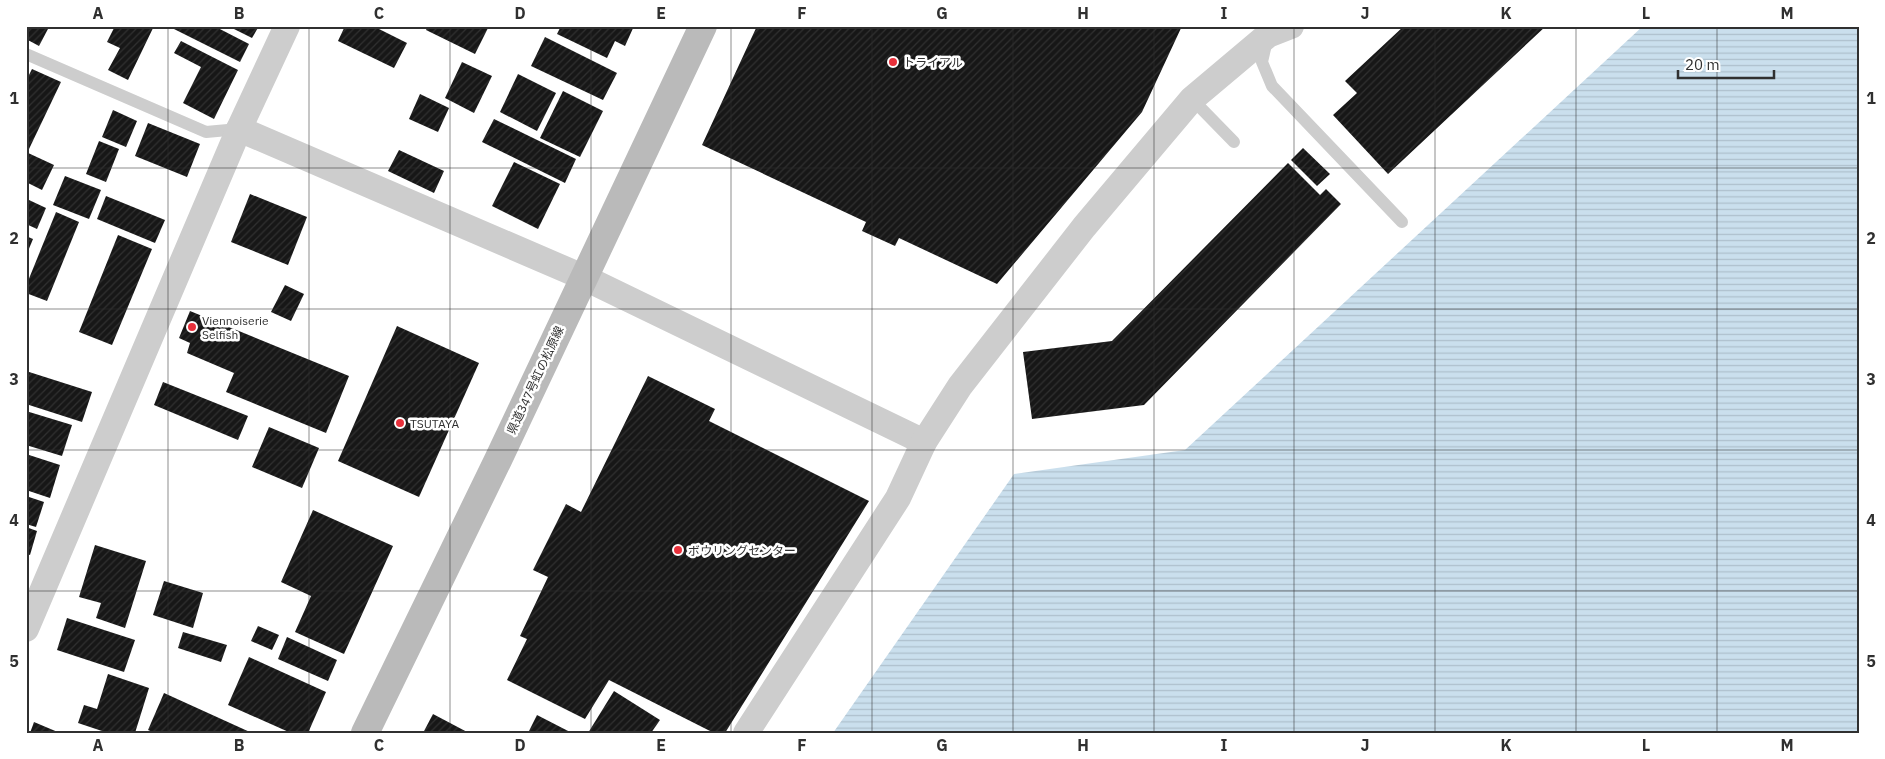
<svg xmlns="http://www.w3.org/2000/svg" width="1885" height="759" viewBox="0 0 1885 759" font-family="'IBM Plex Sans','Noto Sans JP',sans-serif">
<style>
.water{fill:url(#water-rules)}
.building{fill:url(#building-hatch)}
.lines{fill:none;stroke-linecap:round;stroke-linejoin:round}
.lane{stroke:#cdcdcd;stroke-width:12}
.street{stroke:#cdcdcd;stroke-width:26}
.secondary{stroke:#bababa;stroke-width:28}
.grid{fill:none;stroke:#303030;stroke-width:1;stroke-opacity:0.55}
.poi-dot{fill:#e8303b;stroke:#fff;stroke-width:2}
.labels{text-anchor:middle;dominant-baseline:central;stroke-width:5;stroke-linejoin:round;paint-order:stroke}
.poi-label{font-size:12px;fill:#303030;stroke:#fff;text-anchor:start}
.street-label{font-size:12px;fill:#303030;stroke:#fff}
.neatline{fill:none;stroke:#303030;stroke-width:2}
.grid-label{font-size:16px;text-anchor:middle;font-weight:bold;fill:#303030}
</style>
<defs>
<pattern id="water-rules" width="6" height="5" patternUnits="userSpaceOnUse" patternTransform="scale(1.25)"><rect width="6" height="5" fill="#cadfed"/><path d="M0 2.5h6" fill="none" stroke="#aec0cc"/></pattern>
<pattern id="building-hatch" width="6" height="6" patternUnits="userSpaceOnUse" patternTransform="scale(1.25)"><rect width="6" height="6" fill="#171717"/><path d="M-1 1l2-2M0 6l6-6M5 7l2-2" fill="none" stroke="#303030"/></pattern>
</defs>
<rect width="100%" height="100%" fill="#fff"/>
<path class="water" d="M 1643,26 L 1859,26 L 1859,733 L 833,733 L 1014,474 L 1185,450 Z"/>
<g class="building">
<path d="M 26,26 L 49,27 L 39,46 L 26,39 Z"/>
<path d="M 115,26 L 154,26 L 128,80 L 108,70 L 120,48 L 107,42 Z"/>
<path d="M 168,26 L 214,26 L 249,44 L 240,62 Z"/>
<path d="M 228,26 L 259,26 L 252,38 Z"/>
<path d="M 345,26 L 373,26 L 407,43 L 394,68 L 338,41 Z"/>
<path d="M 428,26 L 489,26 L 475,54 L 426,30 Z"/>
<path d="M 561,26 L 634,26 L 625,46 L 615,41 L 607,58 L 557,34 Z"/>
<path d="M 757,26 L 1182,26 L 1142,112 L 997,284 L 899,238 L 895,246 L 862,231 L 866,222 L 702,145 Z"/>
<path d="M 1404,26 L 1546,26 L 1388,174 L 1333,115 L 1357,93 L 1345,81 Z"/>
<path d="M 545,37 L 617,73 L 603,100 L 531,66 Z"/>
<path d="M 181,41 L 238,70 L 214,119 L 183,103 L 201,67 L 174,53 Z"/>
<path d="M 462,62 L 492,76 L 474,113 L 445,98 Z"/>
<path d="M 32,69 L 61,82 L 29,149 L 26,147 L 26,81 Z"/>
<path d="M 518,74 L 556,93 L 537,131 L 500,112 Z"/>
<path d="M 563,91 L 603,111 L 580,157 L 540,138 Z"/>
<path d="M 420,94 L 449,108 L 438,132 L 409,119 Z"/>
<path d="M 113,110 L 137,121 L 126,147 L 102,137 Z"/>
<path d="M 494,119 L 576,159 L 565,183 L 482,142 Z"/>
<path d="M 148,123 L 200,144 L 187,177 L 135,156 Z"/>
<path d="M 99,141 L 119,149 L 106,182 L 86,174 Z"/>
<path d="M 1303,148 L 1330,174 L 1317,186 L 1291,160 Z"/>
<path d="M 399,150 L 444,171 L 434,193 L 388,171 Z"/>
<path d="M 26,152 L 54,165 L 42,190 L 26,182 Z"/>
<path d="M 514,162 L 560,184 L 538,229 L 492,206 Z"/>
<path d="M 1288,163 L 1320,195 L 1326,189 L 1341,204 L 1144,405 L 1032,419 L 1023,352 L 1112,341 Z"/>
<path d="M 65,176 L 101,190 L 89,219 L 53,205 Z"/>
<path d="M 250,194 L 307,217 L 288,265 L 231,242 Z"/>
<path d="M 106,196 L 165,220 L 155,243 L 97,219 Z"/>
<path d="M 29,200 L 46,208 L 37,229 L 26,224 L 26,205 Z"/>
<path d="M 56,212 L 79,222 L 47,301 L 26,293 L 26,286 Z"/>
<path d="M 118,235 L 152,249 L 112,345 L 79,332 Z"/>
<path d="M 26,236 L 33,239 L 26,256 Z"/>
<path d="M 285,285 L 304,294 L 291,321 L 271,312 Z"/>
<path d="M 190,311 L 349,376 L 326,433 L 226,392 L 234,373 L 187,353 L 190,343 L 179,338 Z"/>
<path d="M 397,326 L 479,363 L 419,497 L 338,461 Z"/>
<path d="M 26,371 L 92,392 L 82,422 L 26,404 Z"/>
<path d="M 648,376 L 715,409 L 709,421 L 869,501 L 725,733 L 714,733 L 609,680 L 585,719 L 507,680 L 527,639 L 520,636 L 548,577 L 533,570 L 566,504 L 581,512 Z"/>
<path d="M 163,382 L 248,416 L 238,440 L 154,405 Z"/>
<path d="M 26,411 L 72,425 L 62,456 L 26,445 Z"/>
<path d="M 269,427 L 319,448 L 302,488 L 252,467 Z"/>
<path d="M 26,454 L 60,465 L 50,498 L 26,490 Z"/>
<path d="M 26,496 L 44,502 L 36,527 L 26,524 Z"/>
<path d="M 313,510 L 393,546 L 344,654 L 295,632 L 311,596 L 281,582 Z"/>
<path d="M 26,527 L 37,531 L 30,555 L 26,554 Z"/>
<path d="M 95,545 L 146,561 L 125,628 L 96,618 L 101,603 L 79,597 Z"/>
<path d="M 164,581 L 203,593 L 193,628 L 153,615 Z"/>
<path d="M 67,618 L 135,640 L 124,672 L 57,650 Z"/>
<path d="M 258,626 L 279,635 L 272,650 L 251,641 Z"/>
<path d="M 183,632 L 227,645 L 221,662 L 178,648 Z"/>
<path d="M 287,637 L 337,660 L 328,681 L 278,659 Z"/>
<path d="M 249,657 L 326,692 L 308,733 L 291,733 L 228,705 Z"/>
<path d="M 108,674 L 149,688 L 135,733 L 108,733 L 78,723 L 84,705 L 97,709 Z"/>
<path d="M 614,691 L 660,720 L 651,733 L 588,733 Z"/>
<path d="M 164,693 L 252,733 L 155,733 L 148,730 Z"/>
<path d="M 433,714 L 469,733 L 423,733 Z"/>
<path d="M 537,715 L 572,733 L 528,733 Z"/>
<path d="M 34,722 L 60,733 L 30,733 Z"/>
</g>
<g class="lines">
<g class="lane">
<path d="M 1267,40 L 1262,62 L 1272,86 L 1402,222"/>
<path d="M 26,54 L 206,132 L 239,129"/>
<path d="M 1192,99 L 1234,142"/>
</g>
<g class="street">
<path d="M 239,129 L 583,277 L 924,442"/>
<path d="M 26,629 L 239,129 L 287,26"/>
<path d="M 746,733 L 898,498 L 924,442 L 960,386 L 1084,227 L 1192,99 L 1268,35 L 1291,26"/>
</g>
<path class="secondary" d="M 365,733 L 498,460 L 703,26"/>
</g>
<path class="grid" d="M 168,26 L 168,733M 309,26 L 309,733M 450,26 L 450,733M 591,26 L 591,733M 731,26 L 731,733M 872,26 L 872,733M 1013,26 L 1013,733M 1154,26 L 1154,733M 1294,26 L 1294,733M 1435,26 L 1435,733M 1576,26 L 1576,733M 1717,26 L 1717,733M 26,168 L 1859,168M 26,309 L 1859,309M 26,450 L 1859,450M 26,591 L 1859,591"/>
<g class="poi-dot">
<circle cx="893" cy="62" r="5"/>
<circle cx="192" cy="327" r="5"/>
<circle cx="400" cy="423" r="5"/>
<circle cx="678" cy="550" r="5"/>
</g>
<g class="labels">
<g class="poi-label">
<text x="903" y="62">トライアル</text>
<text x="202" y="320">Viennoiserie<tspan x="202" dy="14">Selfish</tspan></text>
<text x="410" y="423">TSUTAYA</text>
<text x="688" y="550">ボウリングセンター</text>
</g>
<g class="street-label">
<text transform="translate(535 380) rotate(-65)">県道347号虹の松原線</text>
</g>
</g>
<rect width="1885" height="759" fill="none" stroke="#ffffff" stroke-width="55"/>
<path d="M1678 70v8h96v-8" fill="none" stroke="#303030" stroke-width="2.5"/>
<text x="1685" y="70" font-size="15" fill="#303030" stroke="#ffffff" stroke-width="4" paint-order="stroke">20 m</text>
<rect x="28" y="28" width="1830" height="704" class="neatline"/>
<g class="grid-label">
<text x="98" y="19">A</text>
<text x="239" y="19">B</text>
<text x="379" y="19">C</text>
<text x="520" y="19">D</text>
<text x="661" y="19">E</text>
<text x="802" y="19">F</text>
<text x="942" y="19">G</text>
<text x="1083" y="19">H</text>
<text x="1224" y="19">I</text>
<text x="1365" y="19">J</text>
<text x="1506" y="19">K</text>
<text x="1646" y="19">L</text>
<text x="1787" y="19">M</text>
<text x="14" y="104">1</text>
<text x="1871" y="104">1</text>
<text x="14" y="244">2</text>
<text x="1871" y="244">2</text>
<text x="14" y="385">3</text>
<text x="1871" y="385">3</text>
<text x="14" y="526">4</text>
<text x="1871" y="526">4</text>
<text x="14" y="667">5</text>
<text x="1871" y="667">5</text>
<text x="98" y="751">A</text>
<text x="239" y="751">B</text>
<text x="379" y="751">C</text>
<text x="520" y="751">D</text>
<text x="661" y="751">E</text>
<text x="802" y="751">F</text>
<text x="942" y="751">G</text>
<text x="1083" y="751">H</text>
<text x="1224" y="751">I</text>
<text x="1365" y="751">J</text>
<text x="1506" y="751">K</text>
<text x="1646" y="751">L</text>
<text x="1787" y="751">M</text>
</g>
</svg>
